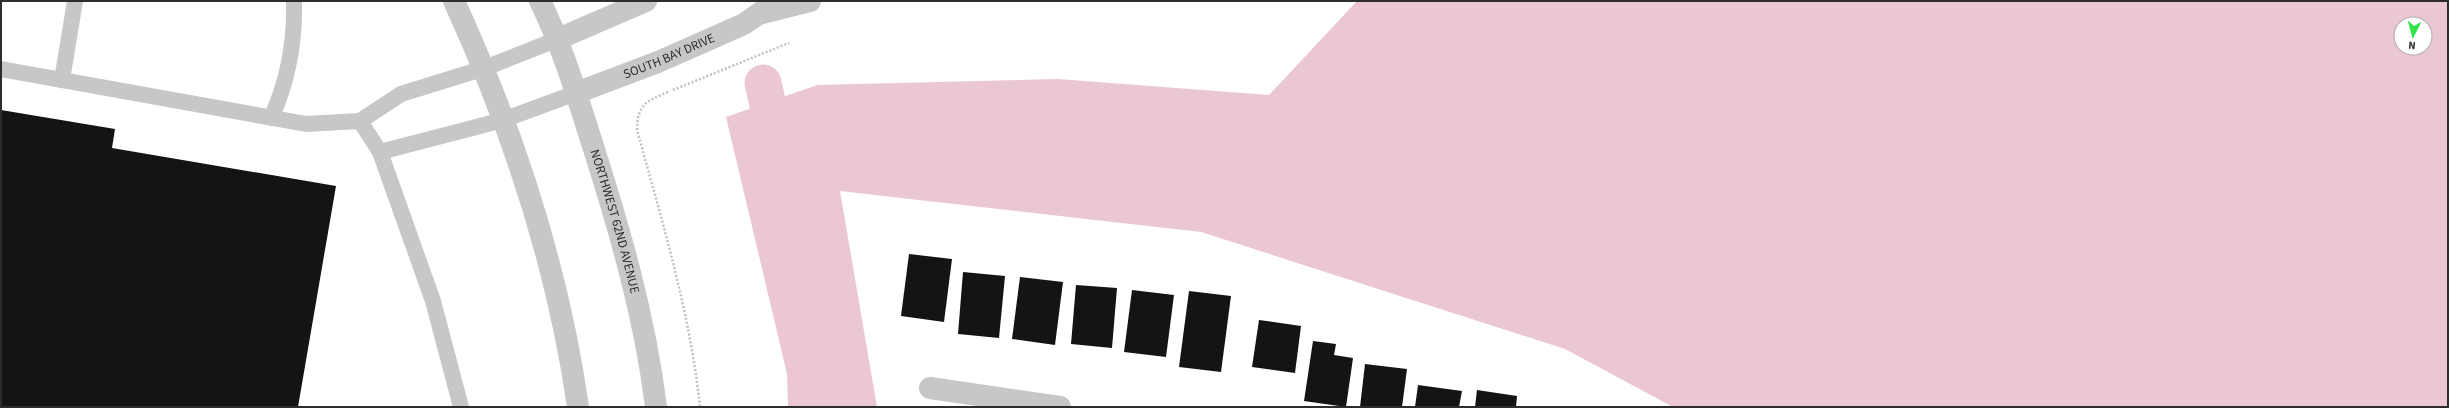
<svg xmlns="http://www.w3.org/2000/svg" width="2449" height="408" viewBox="0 0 2449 408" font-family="'Source Sans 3',sans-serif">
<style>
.water{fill:#ebc7d5;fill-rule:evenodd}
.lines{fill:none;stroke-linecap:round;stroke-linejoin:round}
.canal{stroke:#ebc7d5;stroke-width:37}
.building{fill:#141414}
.path{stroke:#c1c1c1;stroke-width:2.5;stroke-dasharray:2 2;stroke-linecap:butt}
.service{stroke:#c7c7c7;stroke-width:16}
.minor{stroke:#c7c7c7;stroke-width:22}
.tertiary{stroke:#c7c7c7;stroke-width:22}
.labels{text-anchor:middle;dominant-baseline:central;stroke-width:4;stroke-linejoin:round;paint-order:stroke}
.street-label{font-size:13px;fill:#2d2d2d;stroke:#fff}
</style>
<rect width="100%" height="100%" fill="#fff"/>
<path class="water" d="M 1357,1 L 2448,1 L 2448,407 L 1673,407 L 1565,349 L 1201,232 L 840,191 L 877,407 L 788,407 L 787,374 L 726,117 L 817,85 L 1058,79 L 1269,95 ZM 2401,24 L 2425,24 L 2425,48 L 2401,48 Z"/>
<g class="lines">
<path class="canal" d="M 763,83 L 779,153"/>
</g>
<g class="building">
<path d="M 1,110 L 115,129 L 112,148 L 336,186 L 298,407 L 1,407 Z"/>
<path d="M 909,254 L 952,259 L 944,322 L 901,316 Z"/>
<path d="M 963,272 L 1005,276 L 999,338 L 958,334 Z"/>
<path d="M 1020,277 L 1063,282 L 1055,345 L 1012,339 Z"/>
<path d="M 1076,285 L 1117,288 L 1112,348 L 1071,344 Z"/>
<path d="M 1132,290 L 1174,295 L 1166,357 L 1124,352 Z"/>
<path d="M 1189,291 L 1231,296 L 1221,372 L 1179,367 Z"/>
<path d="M 1259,320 L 1301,326 L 1295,373 L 1252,367 Z"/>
<path d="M 1313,341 L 1336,344 L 1334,355 L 1353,358 L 1346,407 L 1304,401 Z"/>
<path d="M 1365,364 L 1407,369 L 1402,407 L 1360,407 Z"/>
<path d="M 1418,385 L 1462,391 L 1459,407 L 1415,407 Z"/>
<path d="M 1477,390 L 1517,396 L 1516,407 L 1475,407 Z"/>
</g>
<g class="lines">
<g class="path">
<path d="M 673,90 L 789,43"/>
<path d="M 668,92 C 647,101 637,104 637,130 C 662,221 690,312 700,407"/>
</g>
<g class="service">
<path d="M 1,69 L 306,124 L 360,121 L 401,94 L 485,68 L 558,39"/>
<path d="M 62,80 L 75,1"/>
<path d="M 271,118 C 288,81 295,41 294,1"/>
<path d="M 360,121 L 380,152 L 433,301 L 461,407"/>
<path d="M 380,152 L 503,120 L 576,93"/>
</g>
<g class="minor">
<path d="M 762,13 L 810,1"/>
<path d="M 558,39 L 646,1"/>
<path id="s1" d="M 576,93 L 658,62 L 744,24 L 777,1"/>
<path d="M 930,388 L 1060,407"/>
</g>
<g class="tertiary">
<path d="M 454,1 C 513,130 558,267 578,407"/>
<path id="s2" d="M 540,1 C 563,48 577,96 593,146 C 620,231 645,317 656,407"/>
</g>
</g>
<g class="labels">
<g class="street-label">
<text stroke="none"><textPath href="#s1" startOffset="100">SOUTH BAY DRIVE</textPath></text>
<text stroke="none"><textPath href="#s2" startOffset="233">NORTHWEST 62ND AVENUE</textPath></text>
</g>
</g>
<rect width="2449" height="408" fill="none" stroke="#2d2d2d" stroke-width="4"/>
<g transform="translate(2413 36) rotate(186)"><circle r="19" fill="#ffffff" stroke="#ababab"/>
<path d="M0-3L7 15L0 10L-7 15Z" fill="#30e34b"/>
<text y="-6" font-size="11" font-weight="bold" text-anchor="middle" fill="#2d2d2d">N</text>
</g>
</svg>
